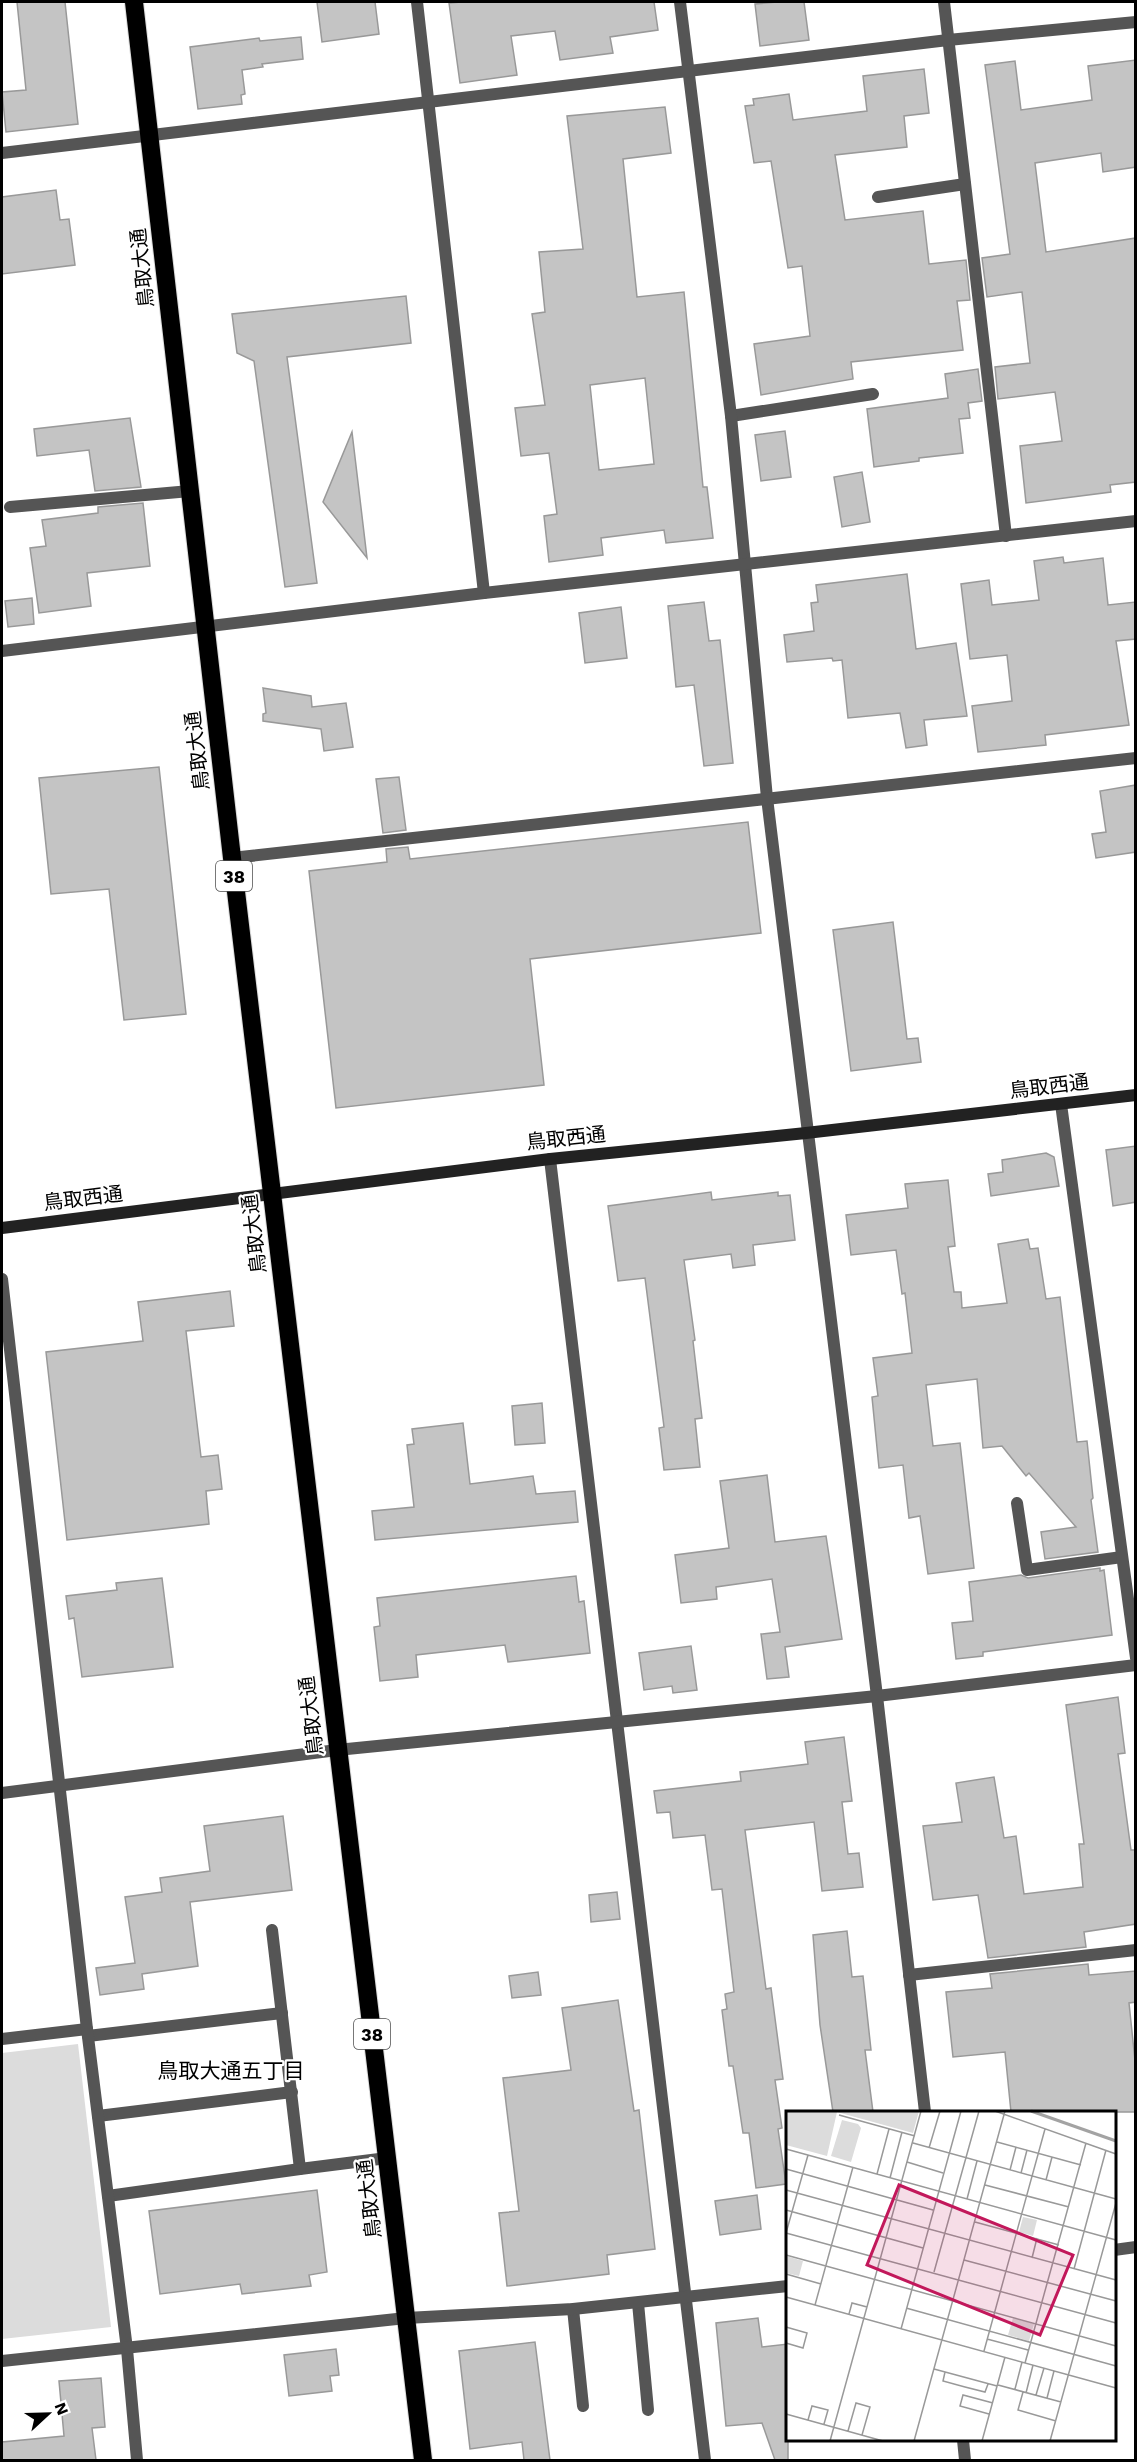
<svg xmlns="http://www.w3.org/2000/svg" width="1137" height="2462" viewBox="0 0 1137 2462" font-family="'Work Sans','Noto Sans JP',sans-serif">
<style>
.green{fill:#dcdcdc}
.building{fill:#c4c4c4;stroke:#999;stroke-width:1.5;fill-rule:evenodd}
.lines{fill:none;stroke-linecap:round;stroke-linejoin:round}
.highway-casing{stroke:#dbdbdb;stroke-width:20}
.lane{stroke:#555;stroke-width:12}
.street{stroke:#555;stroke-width:12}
.secondary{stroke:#222;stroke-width:12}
.highway{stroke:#000;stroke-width:18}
.labels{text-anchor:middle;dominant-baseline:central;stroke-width:4.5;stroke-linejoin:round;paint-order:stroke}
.shield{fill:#fff;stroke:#4c4c4c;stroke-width:1.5}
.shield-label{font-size:18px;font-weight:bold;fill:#000}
.street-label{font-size:20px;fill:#000;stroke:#fff}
.neighbourhood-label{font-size:21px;fill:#000;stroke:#fff}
.inset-river{fill:none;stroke:#a3a3a3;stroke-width:3}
.inset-road{fill:none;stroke:#999;stroke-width:1.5}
.view{fill:#c2185b;fill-opacity:0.15;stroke:#c2185b;stroke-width:3}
.inset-edge{fill:none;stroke:#000;stroke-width:3}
</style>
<rect width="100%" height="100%" fill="#fff"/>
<path class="green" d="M 78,2044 L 111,2327 L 2,2339 L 2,2053 Z"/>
<g class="building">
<path d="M 17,2 L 65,2 L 78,124 L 6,132 L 2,92 L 26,90 Z"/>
<path d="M 317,2 L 375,2 L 379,34 L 322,42 Z"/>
<path d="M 462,2 L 654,2 L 658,30 L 610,37 L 613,53 L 560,60 L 555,31 L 511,36 L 517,75 L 460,83 L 449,3 Z"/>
<path d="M 777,2 L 804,2 L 809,40 L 760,46 L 755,4 Z"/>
<path d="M 301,37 L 303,59 L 262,64 L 263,67 L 242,70 L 245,94 L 241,95 L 242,104 L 198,109 L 190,47 L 259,38 L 260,41 Z"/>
<path d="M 1136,60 L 1136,167 L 1103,172 L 1101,153 L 1035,163 L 1046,252 L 1136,238 L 1136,482 L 1110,485 L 1111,492 L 1026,503 L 1020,446 L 1062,441 L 1055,392 L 998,399 L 995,367 L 1030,363 L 1022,292 L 987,297 L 982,258 L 1010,254 L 985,65 L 1015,61 L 1021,110 L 1092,100 L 1088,66 Z"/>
<path d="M 924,69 L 929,113 L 904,116 L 907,147 L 835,155 L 845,220 L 923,211 L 929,264 L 966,260 L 970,300 L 957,301 L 963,350 L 851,362 L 853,379 L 761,395 L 754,344 L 810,336 L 802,266 L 788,268 L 771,161 L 754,163 L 745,106 L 754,105 L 753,99 L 789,94 L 793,120 L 867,111 L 863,76 Z"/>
<path d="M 665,107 L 671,153 L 623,159 L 637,297 L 684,292 L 703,487 L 707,487 L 713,538 L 666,543 L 664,530 L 601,538 L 603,555 L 549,562 L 544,516 L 557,514 L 549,453 L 521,456 L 515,408 L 545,405 L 532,314 L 545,312 L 539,252 L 583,249 L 567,116 ZM 645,378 L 654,464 L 599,470 L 590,385 Z"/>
<path d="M 56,190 L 60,220 L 69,219 L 75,265 L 2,274 L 2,197 Z"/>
<path d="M 406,296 L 411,343 L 287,357 L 317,583 L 285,587 L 254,361 L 237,353 L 232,314 Z"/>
<path d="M 978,369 L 982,401 L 968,403 L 970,418 L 959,419 L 963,453 L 919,458 L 919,461 L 874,467 L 867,409 L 948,398 L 945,374 Z"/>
<path d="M 130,418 L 141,487 L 95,491 L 89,450 L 37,456 L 34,429 Z"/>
<path d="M 785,431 L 791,477 L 761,481 L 755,435 Z"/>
<path d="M 352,432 L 367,558 L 323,502 Z"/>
<path d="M 862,472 L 870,522 L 842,527 L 834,477 Z"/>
<path d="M 143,503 L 150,566 L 87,573 L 91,606 L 39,613 L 30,548 L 46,546 L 42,520 L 98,513 L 98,507 Z"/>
<path d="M 1063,557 L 1064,563 L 1103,558 L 1108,605 L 1136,602 L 1136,639 L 1116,641 L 1129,725 L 1045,735 L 1046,745 L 978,752 L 972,706 L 1012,701 L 1007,655 L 970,659 L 961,584 L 989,580 L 992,605 L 1039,600 L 1034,561 Z"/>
<path d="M 907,574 L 916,649 L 956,643 L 967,716 L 924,720 L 927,745 L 906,748 L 900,713 L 848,718 L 842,660 L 833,661 L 832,658 L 787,662 L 784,635 L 814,631 L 811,603 L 818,602 L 816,585 Z"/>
<path d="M 32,598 L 34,624 L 8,627 L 5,601 Z"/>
<path d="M 704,602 L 709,641 L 720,640 L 733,763 L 704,766 L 694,685 L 676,687 L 668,606 Z"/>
<path d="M 621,607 L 627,658 L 585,663 L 579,613 Z"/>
<path d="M 263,688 L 311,696 L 312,707 L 346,703 L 353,747 L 324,751 L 321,729 L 263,721 L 263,714 L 266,713 Z"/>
<path d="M 159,767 L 186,1014 L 124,1020 L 109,889 L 51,894 L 39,778 Z"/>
<path d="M 399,777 L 406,830 L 383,833 L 376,779 Z"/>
<path d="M 1136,785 L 1136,852 L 1096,858 L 1092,834 L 1106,832 L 1100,791 Z"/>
<path d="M 748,822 L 761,933 L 530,959 L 544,1085 L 336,1108 L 309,871 L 387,862 L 386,849 L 408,847 L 410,859 Z"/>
<path d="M 893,922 L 907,1039 L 918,1038 L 921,1062 L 851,1071 L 833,930 Z"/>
<path d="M 1136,1146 L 1136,1202 L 1113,1206 L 1106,1150 Z"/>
<path d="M 1046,1153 L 1054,1157 L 1059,1186 L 991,1196 L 988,1174 L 1003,1172 L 1002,1160 Z"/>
<path d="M 948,1180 L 955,1246 L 948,1247 L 954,1292 L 961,1292 L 962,1308 L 1007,1303 L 998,1244 L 1028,1239 L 1030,1249 L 1038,1248 L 1046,1299 L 1060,1297 L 1077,1442 L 1087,1441 L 1093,1498 L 1091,1500 L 1098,1552 L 1045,1559 L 1041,1532 L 1076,1527 L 1029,1473 L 1026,1476 L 1002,1446 L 983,1448 L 977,1379 L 926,1385 L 933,1446 L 960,1443 L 974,1568 L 928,1574 L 920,1516 L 909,1518 L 903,1465 L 879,1468 L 872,1397 L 878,1396 L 873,1358 L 912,1353 L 905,1293 L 902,1294 L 896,1250 L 851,1255 L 846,1215 L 908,1208 L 905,1184 Z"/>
<path d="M 711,1192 L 712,1200 L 778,1192 L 778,1196 L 790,1195 L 795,1240 L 753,1245 L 755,1265 L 733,1268 L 731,1254 L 684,1260 L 695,1340 L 693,1341 L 702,1418 L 695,1419 L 700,1467 L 664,1470 L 659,1428 L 664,1427 L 645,1278 L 618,1281 L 608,1206 Z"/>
<path d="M 230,1291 L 234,1326 L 186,1331 L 201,1457 L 218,1455 L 222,1489 L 206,1491 L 209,1524 L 67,1540 L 46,1352 L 143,1341 L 138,1302 Z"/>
<path d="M 542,1403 L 545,1443 L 515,1445 L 512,1406 Z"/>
<path d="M 463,1423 L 470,1484 L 533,1476 L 536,1494 L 575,1491 L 578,1522 L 375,1540 L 372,1511 L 414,1507 L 407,1445 L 414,1444 L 412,1429 Z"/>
<path d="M 767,1475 L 775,1542 L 826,1536 L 842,1639 L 785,1647 L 789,1677 L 767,1679 L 761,1634 L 780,1632 L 772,1579 L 716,1587 L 717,1599 L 681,1603 L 675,1555 L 729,1548 L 720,1481 Z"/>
<path d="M 1100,1568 L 1100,1571 L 1104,1570 L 1112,1635 L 983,1652 L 983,1656 L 956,1659 L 952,1623 L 973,1621 L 969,1582 L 1021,1575 L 1028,1578 Z"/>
<path d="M 576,1576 L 579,1602 L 584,1601 L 590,1653 L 508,1662 L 505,1645 L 416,1655 L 418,1677 L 380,1681 L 374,1627 L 380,1626 L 377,1598 Z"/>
<path d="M 162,1578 L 173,1667 L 82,1677 L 74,1618 L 69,1619 L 66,1596 L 117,1590 L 116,1583 Z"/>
<path d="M 691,1646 L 697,1690 L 673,1693 L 672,1686 L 644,1690 L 639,1653 Z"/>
<path d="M 1118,1697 L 1125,1753 L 1118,1754 L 1131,1850 L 1136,1850 L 1136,1924 L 1084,1932 L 1086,1947 L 988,1958 L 978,1895 L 933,1900 L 923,1826 L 962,1822 L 956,1783 L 994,1777 L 1004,1838 L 1016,1836 L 1024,1894 L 1083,1887 L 1079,1844 L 1084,1844 L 1066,1705 Z"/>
<path d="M 844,1737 L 852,1801 L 842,1802 L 848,1854 L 859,1853 L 863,1887 L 822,1891 L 814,1822 L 745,1830 L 766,1989 L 771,1988 L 783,2079 L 775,2080 L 782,2128 L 778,2129 L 786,2184 L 756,2188 L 749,2133 L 743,2133 L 733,2066 L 729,2066 L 722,2010 L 727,2009 L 725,1994 L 734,1992 L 722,1889 L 712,1890 L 705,1835 L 673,1838 L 670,1812 L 657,1813 L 654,1791 L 741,1781 L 740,1772 L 808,1764 L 805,1742 Z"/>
<path d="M 283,1816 L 292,1890 L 190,1902 L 198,1966 L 142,1974 L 144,1989 L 100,1995 L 96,1968 L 135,1963 L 125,1897 L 162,1892 L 160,1878 L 210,1871 L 204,1826 Z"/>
<path d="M 617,1892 L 620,1919 L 591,1922 L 589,1895 Z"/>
<path d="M 847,1931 L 852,1977 L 863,1976 L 871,2050 L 865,2050 L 873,2112 L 833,2112 L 820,2025 L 813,1935 Z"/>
<path d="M 1088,1964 L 1089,1975 L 1136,1971 L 1136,2002 L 1129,2003 L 1136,2070 L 1136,2112 L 1011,2112 L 1005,2052 L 953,2057 L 946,1992 L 992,1988 L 990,1974 Z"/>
<path d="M 538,1972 L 541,1995 L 512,1998 L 509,1976 Z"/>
<path d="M 618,2000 L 634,2111 L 639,2110 L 655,2249 L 607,2255 L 609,2274 L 507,2286 L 499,2213 L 519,2211 L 503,2078 L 571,2070 L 562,2008 Z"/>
<path d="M 317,2190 L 327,2272 L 309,2275 L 311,2286 L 242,2294 L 240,2284 L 160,2294 L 149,2211 Z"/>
<path d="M 757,2195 L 761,2229 L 720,2235 L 715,2201 Z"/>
<path d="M 758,2318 L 762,2347 L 788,2344 L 788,2460 L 775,2460 L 762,2423 L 726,2426 L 716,2323 Z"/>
<path d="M 535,2342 L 550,2460 L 524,2460 L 522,2442 L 470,2449 L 459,2351 Z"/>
<path d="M 336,2349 L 339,2375 L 330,2376 L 332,2391 L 289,2396 L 284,2355 Z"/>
<path d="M 101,2378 L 105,2427 L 92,2428 L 96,2460 L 2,2460 L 2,2442 L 64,2436 L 59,2381 Z"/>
</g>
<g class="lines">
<g class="highway-casing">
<path id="highway" d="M 134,2 L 232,858 L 423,2460"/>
</g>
<g class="lane">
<path d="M 878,197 L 965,184"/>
<path d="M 731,416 L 873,394"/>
<path d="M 10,507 L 190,491"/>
<path d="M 1017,1503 L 1027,1570 L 1122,1557"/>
<path d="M 272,1930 L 300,2169 L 387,2158"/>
<path d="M 88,2036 L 282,2013"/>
<path d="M 2,2039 L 87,2029"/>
<path d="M 98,2116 L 292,2092"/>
<path d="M 108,2196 L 300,2169"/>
<path d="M 638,2303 L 648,2410"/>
<path d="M 573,2309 L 583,2406"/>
</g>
<g class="street">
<path d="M 417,2 L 484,593"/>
<path d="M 680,2 L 731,416 L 767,798 L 877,1696 L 925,2112"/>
<path d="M 944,2 L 1006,536"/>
<path d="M 2,153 L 948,40 L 1136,22"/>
<path d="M 2,651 L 484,593 L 1136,521"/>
<path d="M 232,858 L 1136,758"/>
<path d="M 1061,1104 L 1136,1658"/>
<path d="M 550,1159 L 705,2460"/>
<path d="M 2,1279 L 87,2029 L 127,2349 L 137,2460"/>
<path d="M 2,1793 L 337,1750 L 877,1696 L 1136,1665"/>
<path d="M 909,1975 L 1136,1950"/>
<path d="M 1114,2250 L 1136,2247"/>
<path d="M 2,2361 L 406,2318 L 573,2309 L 788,2286"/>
<path d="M 963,2440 L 965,2460"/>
</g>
<path class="secondary" d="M 2,1228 L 550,1159 L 806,1133 L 1136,1095"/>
<use href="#highway" class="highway"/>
</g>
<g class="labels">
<g class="shield">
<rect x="216" y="861" width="36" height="30" rx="4.5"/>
<rect x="354" y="2019" width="36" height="30" rx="4.5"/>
</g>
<g class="shield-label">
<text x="234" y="876">38</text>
<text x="372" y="2034">38</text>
</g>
<g class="street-label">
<text transform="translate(142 268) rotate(-96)">鳥取大通</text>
<text transform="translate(197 751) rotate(-97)">鳥取大通</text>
<text transform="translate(1049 1086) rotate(-7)">鳥取西通</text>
<text transform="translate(566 1138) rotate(-6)">鳥取西通</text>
<text transform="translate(83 1198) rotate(-7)">鳥取西通</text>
<text transform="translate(254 1234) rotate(-97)">鳥取大通</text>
<text transform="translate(311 1716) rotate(-97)">鳥取大通</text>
<text transform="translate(369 2199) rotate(-97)">鳥取大通</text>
</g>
<g class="neighbourhood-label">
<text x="231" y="2070">鳥取大通五丁目</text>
</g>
</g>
<g transform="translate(786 2111)">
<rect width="330" height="330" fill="#fff"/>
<path d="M 0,0 L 133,0 L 127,22 L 51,1 L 41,45 L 0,34 ZM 56,9 L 72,13 L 75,17 L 65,51 L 45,45 ZM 237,106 L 251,109 L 247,125 L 233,121 ZM 0,145 L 17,150 L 13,165 L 0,162 ZM 227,207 L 248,213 L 243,230 L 222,224 Z" fill="#dcdcdc"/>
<path class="inset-river" d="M 245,0 L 330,30"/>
<path class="inset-road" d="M 209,0 L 330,43M 53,4 L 129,25M 211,31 L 295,54M 127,32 L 330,88M 143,37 L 154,0M 0,38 L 330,129M 121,51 L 157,62M 0,58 L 147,99M 224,59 L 230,36M 235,62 L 241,39M 91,63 L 103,18M 104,67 L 116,21M 260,69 L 266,46M 199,74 L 283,96M 0,79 L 330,169M 181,88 L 191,50M 0,99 L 137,137M 189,111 L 273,134M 0,122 L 22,44M 0,122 L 330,212M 0,144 L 330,235M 246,147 L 251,127M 178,149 L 330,190M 288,158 L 320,39M 148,161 L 193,0M 0,163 L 35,173M 0,186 L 330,277M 29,194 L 67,56M 120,197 L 330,255M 63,203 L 66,192 L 81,196M 0,216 L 21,222 L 17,237 L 0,232M 115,218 L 175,0M 201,228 L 242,239M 198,240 L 259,18M 239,252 L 300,32M 148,258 L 211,275M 159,261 L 157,270 L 179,276 L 199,281 L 202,273M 212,274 L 275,291M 229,278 L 236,251M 237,281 L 232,299 L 270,310M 240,282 L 247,254M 250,284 L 258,257M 261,287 L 268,260M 0,303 L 97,330M 203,303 L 174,295 L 177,284 L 207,292M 22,309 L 26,295 L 42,299 L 38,313M 62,320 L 70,292 L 84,296 L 76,324M 44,330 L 135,0M 128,330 L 219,0M 196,330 L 219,246M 264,330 L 330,92"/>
<path class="view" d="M 113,74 L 287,144 L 254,224 L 81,154 Z"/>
<rect width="330" height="330" class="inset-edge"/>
</g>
<rect width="1137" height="2462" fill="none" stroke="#000000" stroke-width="6"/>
<g transform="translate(48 2414) rotate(68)" stroke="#ffffff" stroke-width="4.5" paint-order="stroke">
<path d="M0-4.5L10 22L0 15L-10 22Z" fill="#000000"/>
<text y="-9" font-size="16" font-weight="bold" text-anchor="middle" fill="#000000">N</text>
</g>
</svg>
